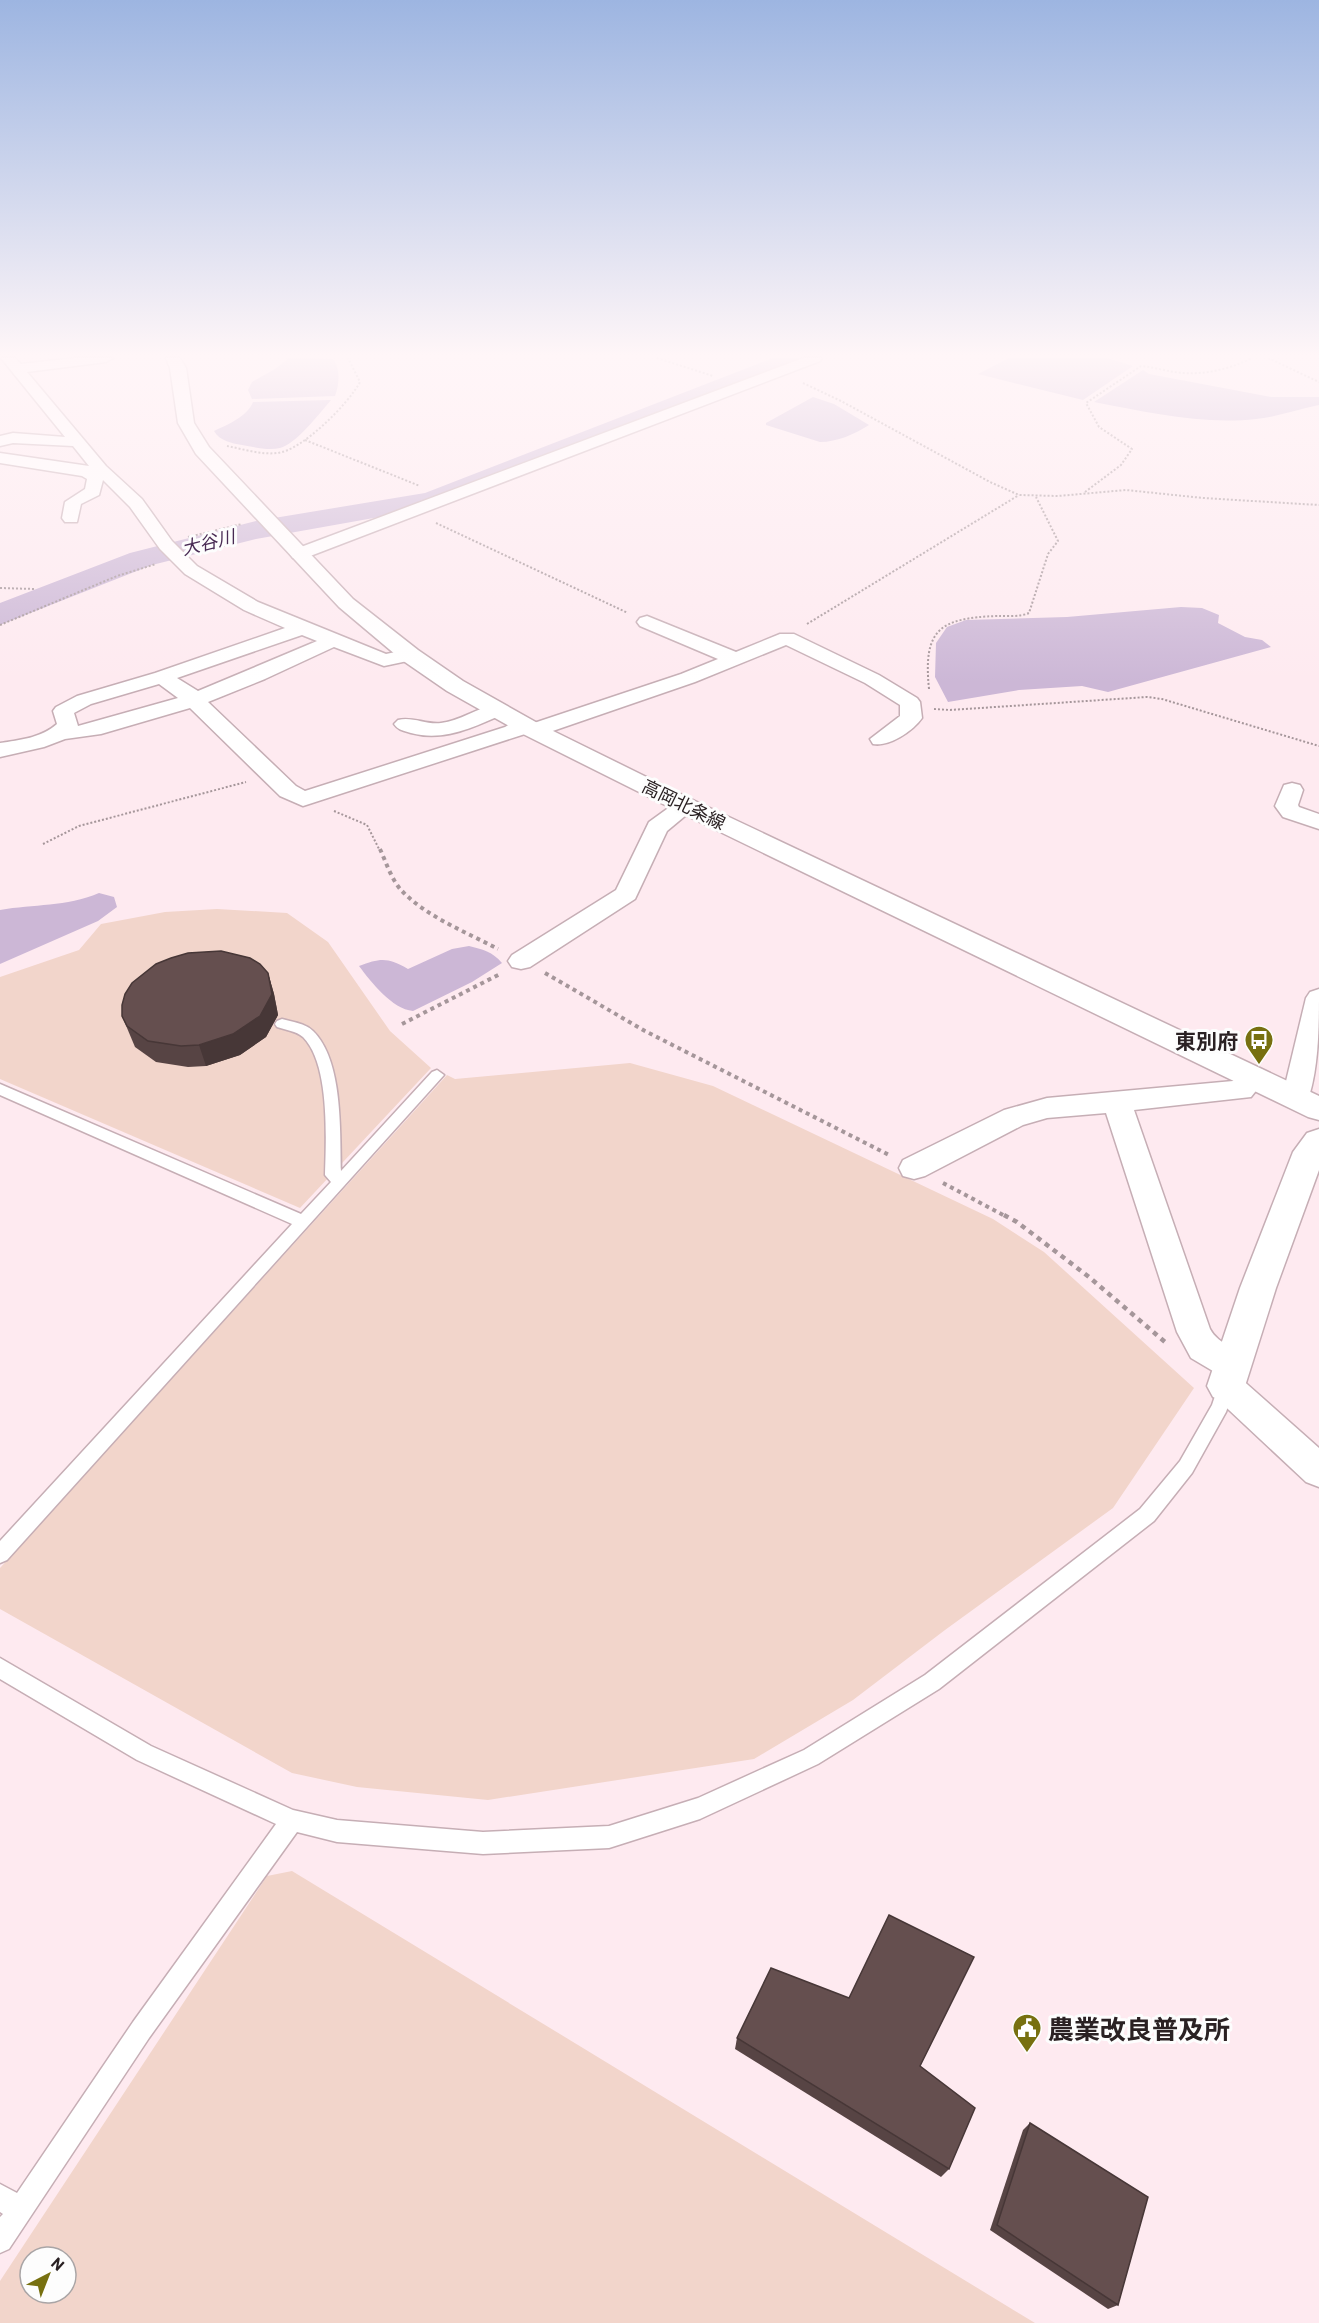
<svg xmlns="http://www.w3.org/2000/svg" width="1319" height="2323" viewBox="0 0 1319 2323" font-family="Barlow,'Noto Sans JP',sans-serif">
<style>
.green{fill:#f2d5cb;fill-rule:evenodd}
.water{fill:#ccb7d6}
.lines{fill:none;stroke-linecap:round;stroke-linejoin:round}
.river{fill:#ccb7d6;fill-rule:evenodd}
.service-casing{stroke:#c6aeb5;stroke-width:3}
.minor-casing{stroke:#c6aeb5;stroke-width:3}
.tertiary-casing{stroke:#c6aeb5;stroke-width:3}
.secondary-casing{stroke:#c6aeb5;stroke-width:3}
.path-far2{stroke:#a5969a;stroke-width:2;stroke-dasharray:2 2;stroke-linecap:butt}
.path-far1{stroke:#a5969a;stroke-width:4;stroke-dasharray:4 4;stroke-linecap:butt}
.path{stroke:#a5969a;stroke-width:4.5;stroke-dasharray:5 5;stroke-linecap:butt}
.service{fill:#fff;fill-rule:evenodd}
.minor{fill:#fff;fill-rule:evenodd}
.tertiary{fill:#fff;fill-rule:evenodd}
.secondary{fill:#fff;fill-rule:evenodd}
.wall{fill:#574444}
.shaded-wall{fill:#473737}
.building{fill:#654f4f;stroke:#473737;stroke-width:1.5}
.labels{text-anchor:middle;dominant-baseline:central;stroke-width:6;stroke-linejoin:round;paint-order:stroke}
.far-water-label{font-size:18px;font-style:italic;fill:#482b54;stroke:#fdfdfd}
.far-street-label{font-size:18px;fill:#2a2123;stroke:#fdfdfd}
.poi-label{font-size:21px;font-weight:bold;fill:#2a2123;stroke:#fdfdfd;text-anchor:end}
.near-poi-label{font-size:26px;font-weight:bold;fill:#2a2123;stroke:#fdfdfd;text-anchor:start}
</style>
<rect width="100%" height="100%" fill="#feeaf0"/>
<g class="green">
<path d="M 217,909 L 287,913 L 328,942 L 390,1031 L 431,1068 L 300,1208 L 0,1079 L 0,977 L 79,950 L 101,924 L 165,912 Z"/>
<path d="M 630,1063 L 713,1086 L 993,1219 L 1044,1252 L 1194,1388 L 1113,1508 L 945,1630 L 853,1700 L 754,1759 L 488,1800 L 357,1787 L 292,1773 L 0,1609 L 0,1568 L 447,1075 L 455,1079 Z"/>
<path d="M 292,1871 L 1035,2323 L 0,2323 L 0,2281 L 267,1876 ZM 30,2257 L 66,2257 L 66,2293 L 30,2293 Z"/>
</g>
<g class="water">
<path d="M 289,358 L 333,359 C 341,369 339,385 335,396 L 252,399 L 248,390 L 252,382 L 275,369 Z"/>
<path d="M 1009,358 L 1107,358 L 1133,366 L 1083,400 L 978,374 Z"/>
<path d="M 1143,370 L 1149,374 L 1271,397 L 1319,397 L 1319,405 C 1298,409 1277,417 1256,419 C 1202,425 1146,412 1094,402 Z"/>
<path d="M 813,397 L 834,404 L 869,425 C 855,434 837,442 820,442 L 766,425 L 766,423 Z"/>
<path d="M 331,400 C 320,413 295,445 280,448 C 268,451 254,447 242,445 C 231,443 220,441 214,431 C 227,425 248,416 253,402 Z"/>
<path d="M 1181,607 L 1202,608 L 1219,615 L 1218,623 L 1245,637 L 1262,640 L 1271,647 L 1108,692 L 1082,686 L 1019,690 L 948,702 L 935,677 L 936,643 L 947,627 L 966,620 L 1067,617 Z"/>
<path d="M 99,893 L 114,897 L 117,907 L 98,921 L 0,964 L 0,910 C 34,904 66,907 99,893 Z"/>
<path d="M 469,946 C 482,949 493,952 502,963 L 472,982 L 413,1011 C 392,1009 371,982 359,966 C 380,958 388,957 408,969 L 452,949 Z"/>
</g>
<g class="lines">
<path class="river" d="M 773,358 L 806,358 L 802,363 L 441,506 L 256,539 L 152,565 L 0,625 L 0,603 L 130,553 L 256,521 L 425,493 Z"/>
<g class="service-casing">
<g id="service">
<path d="M 282,1019 C 292,1022 305,1023 313,1031 C 343,1060 340,1131 341,1171 L 432,1072 L 437,1070 L 444,1075 L 7,1560 L 0,1563 L 0,1541 L 292,1224 L 0,1095 L 0,1084 L 301,1214 L 331,1182 L 325,1175 C 326,1139 330,1064 303,1037 C 296,1031 286,1030 277,1027 L 275,1024 L 277,1021 Z"/>
<path d="M 1226,1379 L 1232,1381 L 1235,1386 L 1226,1412 L 1192,1473 L 1154,1521 L 939,1689 L 818,1764 L 700,1819 L 609,1848 L 483,1854 L 337,1842 L 297,1832 L 149,2038 L 9,2249 L 0,2253 L 0,2217 L 3,2214 L 0,2212 L 0,2184 L 17,2193 L 133,2022 L 276,1824 L 137,1760 L 0,1679 L 0,1658 L 151,1746 L 293,1810 L 337,1820 L 483,1832 L 609,1826 L 698,1798 L 804,1750 L 925,1675 L 1140,1509 L 1180,1461 L 1212,1405 L 1220,1381 Z"/>
</g>
</g>
<g class="minor-casing">
<g id="minor">
<path d="M 1,358 L 15,358 L 21,364 L 75,358 L 113,358 L 106,362 L 27,372 L 106,466 L 142,499 L 172,541 L 197,566 L 258,602 L 386,654 L 410,649 L 417,651 L 420,655 L 417,659 L 384,666 L 334,647 L 265,679 L 208,702 L 296,786 L 305,791 L 505,727 C 515,722 524,715 534,723 L 681,674 L 718,659 L 640,626 L 637,622 L 640,618 L 647,616 L 736,652 L 780,634 L 794,634 L 879,675 L 917,698 L 920,702 L 922,718 C 913,731 889,747 873,744 L 870,739 L 900,716 L 900,705 L 865,683 L 786,645 L 695,682 L 541,735 L 533,736 L 525,734 L 303,806 L 280,796 L 190,708 L 101,734 L 65,739 L 44,747 L 0,757 L 0,743 C 20,740 41,738 57,724 L 53,711 L 56,707 L 77,696 L 155,673 L 285,628 L 244,610 L 185,574 L 160,549 L 130,507 L 103,480 L 99,495 L 81,504 L 77,522 L 65,522 L 62,518 L 65,502 L 85,489 L 87,479 L 82,476 L 0,463 L 0,453 L 89,466 L 73,446 L 13,443 L 0,446 L 0,436 L 13,433 L 65,437 ZM 302,635 L 317,641 L 198,691 L 177,678 ZM 159,684 L 178,698 L 78,726 L 74,713 L 91,704 Z"/>
<path d="M 803,358 L 822,358 L 820,361 L 305,558 L 293,558 L 290,554 L 293,550 Z"/>
<path d="M 496,704 L 503,706 L 506,710 L 503,714 C 474,727 444,742 411,733 C 404,731 398,730 394,724 L 398,720 C 412,716 426,725 441,723 C 460,721 477,708 496,704 Z"/>
<path d="M 1292,783 L 1300,785 L 1303,790 L 1298,805 L 1299,807 L 1319,814 L 1319,829 L 1283,817 L 1275,806 L 1284,785 Z"/>
<path d="M 686,799 L 694,801 L 697,806 L 667,831 L 635,899 L 530,967 L 521,969 L 512,967 L 508,961 L 512,955 L 616,890 L 649,822 L 678,801 Z"/>
<path d="M 1319,989 C 1319,1026 1319,1072 1306,1105 L 1296,1108 L 1286,1105 L 1282,1098 L 1306,998 L 1310,992 Z"/>
<path d="M 1253,1067 L 1263,1070 L 1267,1077 L 1251,1097 L 1134,1110 L 1210,1329 C 1219,1346 1240,1347 1249,1365 L 1244,1375 L 1239,1377 L 1319,1448 L 1319,1487 L 1306,1482 L 1214,1396 L 1209,1386 L 1214,1376 L 1218,1374 L 1191,1358 L 1177,1332 L 1106,1113 L 1047,1118 L 1023,1125 L 925,1176 L 914,1179 L 903,1176 L 899,1168 L 903,1160 L 1004,1110 L 1047,1098 L 1233,1081 L 1243,1070 Z"/>
</g>
</g>
<g class="tertiary-casing">
<path id="tertiary" d="M 1319,1129 L 1319,1170 L 1276,1288 L 1245,1386 L 1239,1397 L 1226,1402 L 1213,1397 L 1207,1386 L 1240,1288 L 1293,1152 L 1307,1133 Z"/>
</g>
<g class="secondary-casing">
<path id="secondary" d="M 166,358 L 180,358 L 186,368 L 194,423 L 209,447 L 353,599 L 418,650 L 463,681 L 541,725 L 695,801 L 1319,1096 L 1319,1120 L 1308,1117 L 677,811 L 525,735 L 447,691 L 402,660 L 339,607 L 196,454 L 178,423 L 170,368 Z"/>
</g>
<g class="path-far2">
<path d="M 657,358 L 713,376"/>
<path d="M 1268,358 L 1319,382"/>
<path d="M 803,383 L 841,401 L 990,482 L 1019,495 L 1058,496 L 1126,490 L 1203,498 L 1319,505"/>
<path d="M 305,440 L 420,486"/>
<path d="M 227,446 C 243,449 261,455 277,453 C 302,451 349,403 360,382 L 348,358"/>
<path d="M 1085,492 L 1121,465 L 1132,449 L 1099,427 L 1086,403 L 1141,366 C 1152,367 1163,370 1174,372 C 1201,376 1228,370 1252,358"/>
<path d="M 436,523 L 628,613"/>
<path d="M 188,537 L 242,524"/>
<path d="M 0,588 L 35,589"/>
<path d="M 807,624 L 1019,495"/>
<path d="M 0,625 L 117,576 L 156,564"/>
<path d="M 929,689 C 923,630 939,618 997,616 C 1007,616 1020,617 1029,613 L 1048,554 L 1058,541 L 1036,497"/>
<path d="M 934,709 L 950,710 L 1147,697 L 1162,699 L 1319,746"/>
<path d="M 334,811 L 367,825 L 380,851"/>
<path d="M 43,844 L 79,826 L 246,782"/>
</g>
<g class="path-far1">
<path d="M 380,849 C 386,862 392,881 402,891 C 427,917 466,932 498,949"/>
<path d="M 545,973 L 645,1031 L 891,1156"/>
<path d="M 402,1024 L 500,974"/>
<path d="M 943,1183 L 1007,1217"/>
</g>
<path class="path" d="M 1004,1215 L 1017,1222 L 1089,1277 L 1165,1342"/>
<use href="#service" class="service"/>
<use href="#minor" class="minor"/>
<use href="#tertiary" class="tertiary"/>
<use href="#secondary" class="secondary"/>
</g>
<g class="wall">
<path d="M 268,973 L 274,994 L 278,1015 L 266,1037 L 240,1055 L 206,1066 L 188,1067 L 156,1062 L 135,1047 L 122,1016 Z"/>
<path d="M 737,2038 L 920,2066 L 949,2169 L 941,2177 L 735,2049 Z"/>
<path d="M 1030,2123 L 1118,2305 L 1108,2309 L 990,2230 L 1023,2130 Z"/>
</g>
<path class="shaded-wall" d="M 268,973 L 274,994 L 278,1015 L 266,1037 L 240,1055 L 206,1066 L 199,1045 Z"/>
<g class="building">
<path d="M 221,951 L 250,958 L 260,964 L 268,973 L 272,994 L 260,1016 L 233,1034 L 199,1045 L 181,1046 L 148,1041 L 127,1026 L 122,1016 L 122,1005 L 125,994 L 132,983 L 156,964 L 171,958 L 188,953 Z"/>
<path d="M 889,1915 L 974,1957 L 920,2066 L 975,2108 L 949,2169 L 737,2038 L 771,1968 L 849,1998 Z"/>
<path d="M 1030,2123 L 1148,2197 L 1118,2305 L 997,2225 Z"/>
</g>
<linearGradient id="sky" x2="0" y2="1"><stop stop-color="#9db5e1"/><stop offset="0.52" stop-color="#fff6f8"/><stop offset="1" stop-color="#fff6f8" stop-opacity="0"/></linearGradient>
<rect width="1319" height="683" fill="url(#sky)"/>
<defs>
<g id="bus-pin" transform="scale(1.5)"><path d="M0 17L-7.5 6A9.5 9.5 0 1 1 7.5 6Z" fill="#777010" stroke="#fdfdfd"/><path d="M-5-6H5V4H4V6H2V4H-2V6H-4V4H-5ZM-3.5-4V0h7V-4ZM-3.5 1.2v1.5H-2V1.2ZM2 1.2v1.5H3.5V1.2Z" fill="#fff"/></g>
<g id="civic-pin" transform="scale(1.5)"><path d="M0 17L-7.5 6A9.5 9.5 0 1 1 7.5 6Z" fill="#777010" stroke="#fdfdfd"/><path d="M-.6-6.5H3V-4.5H.6V-3L4-1V1h2V6H-6V1h2V-1L-.6-3ZM-1.2 2.5V6h2.4V2.5Z" fill="#fff"/></g>
</defs>
<g fill-rule="evenodd">
<use href="#bus-pin" x="1259" y="1040"/>
<use href="#civic-pin" x="1027" y="2028"/>
</g>
<g class="labels">
<g class="far-water-label">
<text transform="translate(208 542) rotate(-14)">大谷川</text>
</g>
<g class="far-street-label">
<text transform="translate(684 804) rotate(26)">高岡北条線</text>
</g>
<g class="poi-label">
<text x="1238" y="1040">東別府</text>
</g>
<g class="near-poi-label">
<text x="1048" y="2028">農業改良普及所</text>
</g>
</g>
<g transform="translate(48 2275) rotate(42)"><circle r="28" fill="#fdfdfd" stroke="#a9a5a6" stroke-width="1.5"/>
<path d="M0-4.5L10 22L0 15L-10 22Z" fill="#777010"/>
<text y="-9" font-size="16" font-weight="bold" text-anchor="middle" fill="#2a2123">N</text>
</g>
</svg>
